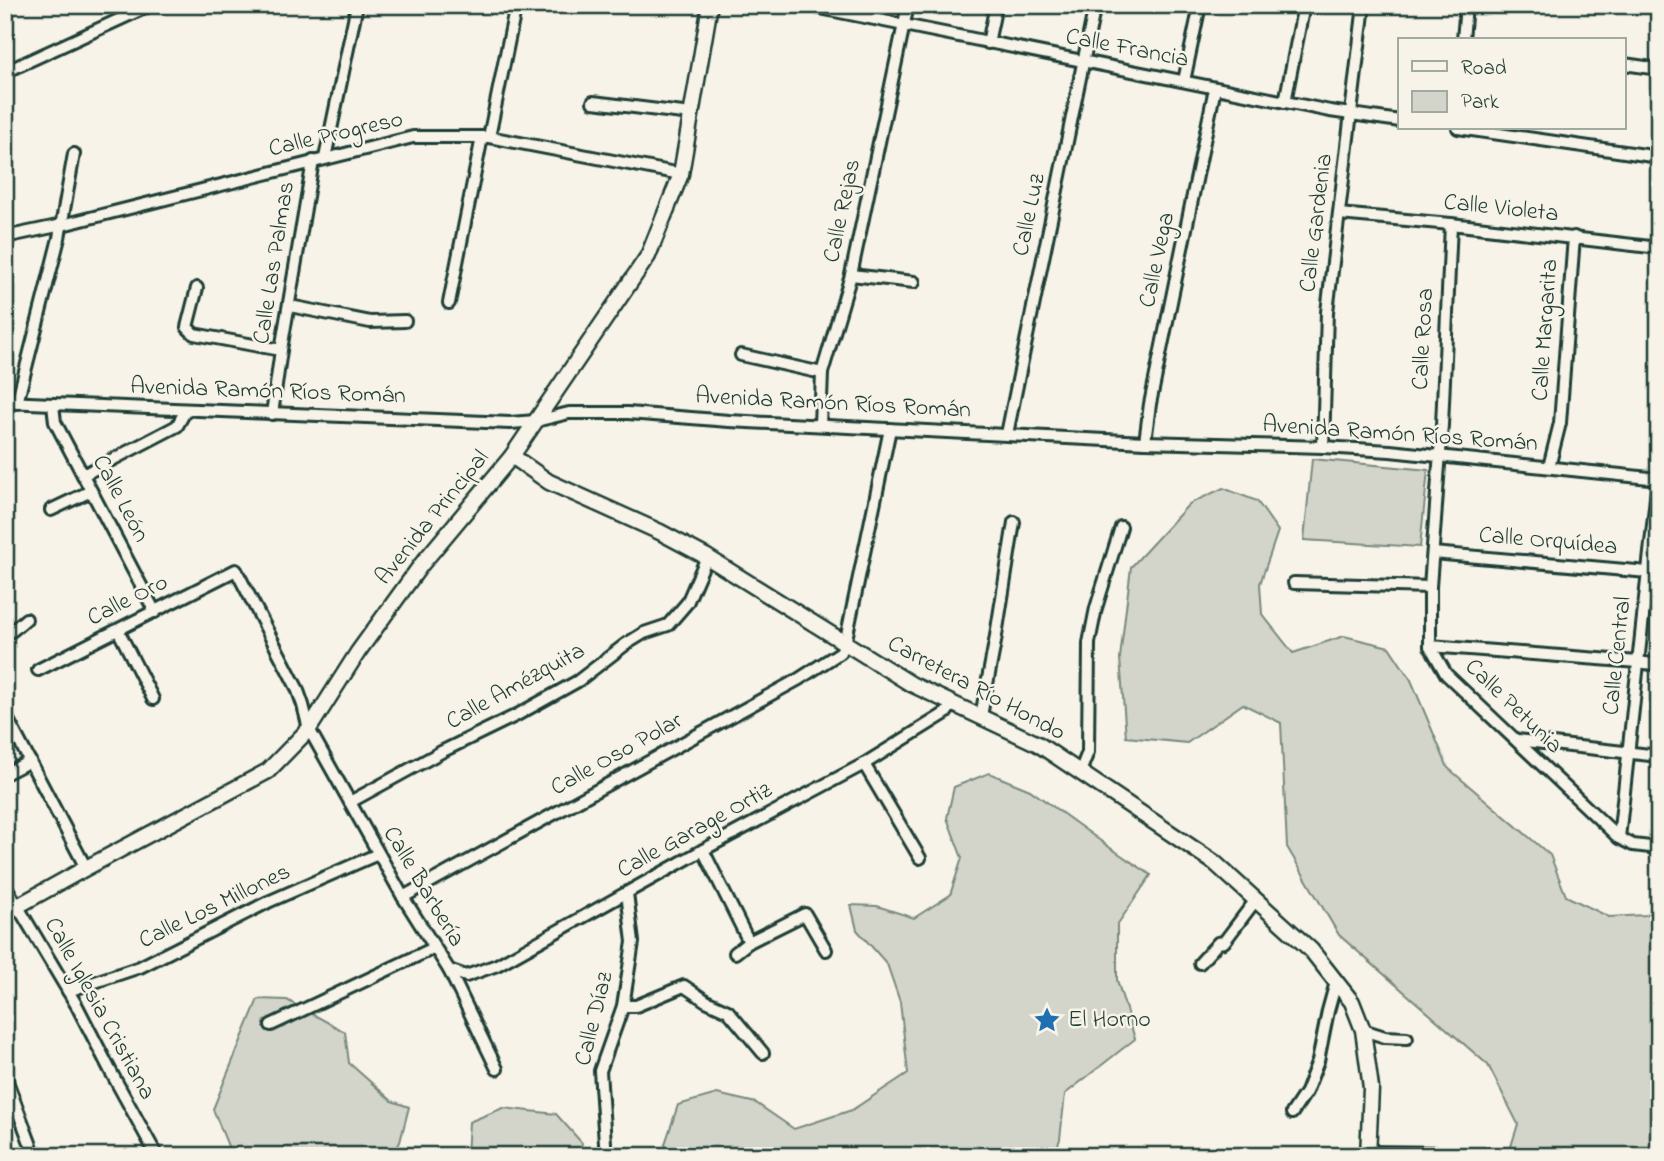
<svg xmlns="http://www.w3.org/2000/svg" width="1664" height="1161" viewBox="0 0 1664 1161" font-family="'Indie Flower',sans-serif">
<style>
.green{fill:#d3d5ca;stroke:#79897f;stroke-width:2}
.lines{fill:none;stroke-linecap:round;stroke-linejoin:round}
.minor-casing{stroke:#1f3d34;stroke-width:16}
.tertiary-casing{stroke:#1f3d34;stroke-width:19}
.minor{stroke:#f7f3e8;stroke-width:10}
.tertiary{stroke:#f7f3e8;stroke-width:14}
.labels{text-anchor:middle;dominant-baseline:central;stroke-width:5;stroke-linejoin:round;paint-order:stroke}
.street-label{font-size:24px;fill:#1f3d34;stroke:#f7f3e8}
.poi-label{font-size:24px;fill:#1f3d34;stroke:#f7f3e8;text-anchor:start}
</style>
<rect width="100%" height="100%" fill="#f7f3e8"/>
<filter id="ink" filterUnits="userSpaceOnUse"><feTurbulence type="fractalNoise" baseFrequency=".0143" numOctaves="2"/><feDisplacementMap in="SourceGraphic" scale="14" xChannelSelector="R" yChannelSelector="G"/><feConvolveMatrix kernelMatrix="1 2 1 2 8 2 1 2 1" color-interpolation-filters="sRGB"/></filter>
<g filter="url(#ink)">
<g class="green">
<path d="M 1312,459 L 1428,470 L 1420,547 L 1304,540 Z"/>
<path d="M 1223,488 L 1257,501 L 1278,531 L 1260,584 L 1262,614 L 1293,653 L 1344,636 L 1389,647 L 1411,680 L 1448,768 L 1550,855 L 1566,896 L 1609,917 L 1646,915 L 1659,909 L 1659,1156 L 1508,1156 L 1518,1124 L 1488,1065 L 1339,935 L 1287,847 L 1281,723 L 1243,704 L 1187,743 L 1126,737 L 1120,658 L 1131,567 L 1189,504 Z"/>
<path d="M 989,773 L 1030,790 L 1109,847 L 1151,875 L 1117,925 L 1117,980 L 1135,1039 L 1065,1094 L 1060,1139 L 1054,1156 L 669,1156 L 665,1144 L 678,1105 L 717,1094 L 756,1103 L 794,1129 L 852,1110 L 908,1073 L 900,1002 L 887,964 L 857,930 L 851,905 L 877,906 L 914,918 L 950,895 L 962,858 L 947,818 L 954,787 Z"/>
<path d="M 258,999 L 287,1000 L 345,1032 L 349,1063 L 392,1101 L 409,1107 L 400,1142 L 392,1156 L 232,1156 L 213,1109 Z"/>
<path d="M 503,1108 L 556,1114 L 582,1143 L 578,1156 L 467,1156 L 469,1122 Z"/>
</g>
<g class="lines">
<g class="minor-casing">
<g id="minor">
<path d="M 805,5 L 1330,111 L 1400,121"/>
<path d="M 1463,40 L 1466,5"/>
<path d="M 988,43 L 996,5"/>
<path d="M 1624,64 L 1659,69"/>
<path d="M 5,72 L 151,5"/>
<path d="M 1184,81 L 1200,5"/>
<path d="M 593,102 L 691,114"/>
<path d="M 1285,102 L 1304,5"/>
<path d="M 1458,128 L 1659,157"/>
<path d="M 489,137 L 516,5"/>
<path d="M 325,158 L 357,5"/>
<path d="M 1339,214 L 1451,224 L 1659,248"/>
<path d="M 1451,224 L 1442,425 L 1430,587 L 1430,646 L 1446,674 L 1619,838 L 1633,845 L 1659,848"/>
<path d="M 5,237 L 62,225 L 413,137 L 489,137 L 681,174"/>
<path d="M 851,275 L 914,282"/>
<path d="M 197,288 L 187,327 L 194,334 L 281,350"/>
<path d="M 449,303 L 482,137"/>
<path d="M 290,306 L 370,322 L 405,321"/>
<path d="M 741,355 L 822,373"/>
<path d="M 5,402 L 510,423 L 536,421 L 569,413 L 628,413 L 729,421 L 1145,442 L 1323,447 L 1390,451 L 1659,479"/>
<path d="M 17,403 L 59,238 L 74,154"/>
<path d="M 53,405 L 55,422 L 155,612"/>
<path d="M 272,414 L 281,350 L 313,161"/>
<path d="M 820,425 L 822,373 L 851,275 L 908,5"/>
<path d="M 1007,434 L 1095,5"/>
<path d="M 1145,442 L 1150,404 L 1215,88"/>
<path d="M 1323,447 L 1327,312 L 1364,5"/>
<path d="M 1549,467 L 1560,423 L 1574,237"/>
<path d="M 83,475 L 177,426 L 186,410"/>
<path d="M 51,510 L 91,491"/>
<path d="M 1433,553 L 1659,573"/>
<path d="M 1294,583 L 1430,587"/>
<path d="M 118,630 L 153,699"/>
<path d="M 5,634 L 13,630 L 26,619"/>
<path d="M 1430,646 L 1638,662 L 1659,665"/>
<path d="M 38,670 L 236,570 L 297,688 L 303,705 L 309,729 L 403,897 L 449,970 L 497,1069"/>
<path d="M 5,714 L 86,868"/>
<path d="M 981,716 L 995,642 L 1014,522"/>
<path d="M 1517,740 L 1659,756"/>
<path d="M 864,764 L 920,858"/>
<path d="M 1080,772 L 1088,752 L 1089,643 L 1096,608 L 1121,527"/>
<path d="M 5,774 L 30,761"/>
<path d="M 350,802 L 443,751 L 517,715 L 578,681 L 626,644 L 644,633 L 668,625 L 687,603 L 707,557"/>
<path d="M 1619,838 L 1658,479"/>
<path d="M 703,850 L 749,942"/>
<path d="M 5,885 L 77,1006 L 111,1072 L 156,1154"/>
<path d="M 403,897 L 799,679 L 841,652 L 845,644 L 890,429"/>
<path d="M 735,953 L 749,942 L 805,914 L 826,950"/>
<path d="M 1200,963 L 1218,943 L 1224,942 L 1255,901"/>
<path d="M 449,970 L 466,976 L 497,965 L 703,850 L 864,764 L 946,713 L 953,703"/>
<path d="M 68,991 L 140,967 L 268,902 L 378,854"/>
<path d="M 623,1006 L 636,1006 L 684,986 L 706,1001 L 728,1011 L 763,1053"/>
<path d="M 271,1025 L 434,948"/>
<path d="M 1363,1030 L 1385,1037 L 1407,1038"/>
<path d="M 5,1076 L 35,1156"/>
<path d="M 1292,1113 L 1306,1092 L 1318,1061 L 1328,1011 L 1336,982"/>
<path d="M 1368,1152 L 1445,1153"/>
<path d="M 605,1156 L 605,1143 L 600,1071 L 623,1006 L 633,942 L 627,893"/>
</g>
</g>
<g class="tertiary-casing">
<g id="tertiary">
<path d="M 512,456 L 549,482 L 660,532 L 707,557 L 911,684 L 1038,744 L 1215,863 L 1311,950 L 1352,1002 L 1363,1030 L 1371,1088 L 1368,1156"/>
<path d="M 5,913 L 86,868 L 268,771 L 309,729 L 358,652 L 421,565 L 512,456 L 648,256 L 681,174 L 710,5"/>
</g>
</g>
<use href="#minor" class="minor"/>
<use href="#tertiary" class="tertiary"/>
</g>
</g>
<defs>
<g id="sight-bare" transform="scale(2.1)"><path d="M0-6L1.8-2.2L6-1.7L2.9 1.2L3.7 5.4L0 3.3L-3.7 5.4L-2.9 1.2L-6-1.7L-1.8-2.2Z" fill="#1f6fb2" stroke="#f7f3e8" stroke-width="2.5" paint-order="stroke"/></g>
</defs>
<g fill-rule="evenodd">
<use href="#sight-bare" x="1047" y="1020"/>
</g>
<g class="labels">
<g class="street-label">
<text transform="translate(1127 49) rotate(11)">Calle Francia</text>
<text transform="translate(336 135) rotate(-13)">Calle Progreso</text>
<text transform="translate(1501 209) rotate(6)">Calle Violeta</text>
<text transform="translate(843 211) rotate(-78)">Calle Rejas</text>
<text transform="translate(1030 215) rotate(-78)">Calle Luz</text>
<text transform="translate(1317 223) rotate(-83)">Calle Gardenia</text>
<text transform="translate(1158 260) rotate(-78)">Calle Vega</text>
<text transform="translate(275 263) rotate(-81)">Calle Las Palmas</text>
<text transform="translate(1546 330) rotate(-86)">Calle Margarita</text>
<text transform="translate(1424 339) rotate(-87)">Calle Rosa</text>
<text transform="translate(268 392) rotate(2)">Avenida Ramón Ríos Román</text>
<text transform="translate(833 404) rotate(3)">Avenida Ramón Ríos Román</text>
<text transform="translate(1400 435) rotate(4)">Avenida Ramón Ríos Román</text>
<text transform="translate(120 499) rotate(62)">Calle León</text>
<text transform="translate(433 518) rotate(-51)">Avenida Principal</text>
<text transform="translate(1548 542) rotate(5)">Calle Orquídea</text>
<text transform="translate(128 601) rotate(-27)">Calle Oro</text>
<text transform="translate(1618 656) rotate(-84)">Calle Central</text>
<text transform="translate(516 687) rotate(-29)">Calle Amézquita</text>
<text transform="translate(976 689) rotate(28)">Carretera Río Hondo</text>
<text transform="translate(1513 707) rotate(44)">Calle Petunia</text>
<text transform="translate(617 755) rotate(-29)">Calle Oso Polar</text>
<text transform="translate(695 831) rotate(-29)">Calle Garage Ortiz</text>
<text transform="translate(423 887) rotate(59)">Calle Barbería</text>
<text transform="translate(215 907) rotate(-26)">Calle Los Millones</text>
<text transform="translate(99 1009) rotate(61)">Calle Iglesia Cristiana</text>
<text transform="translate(595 1019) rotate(-76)">Calle Díaz</text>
</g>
<g class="poi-label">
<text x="1068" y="1020">El Horno</text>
</g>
</g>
<rect width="1664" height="1161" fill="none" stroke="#f7f3e8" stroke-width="28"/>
<rect x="14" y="14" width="1636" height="1133" fill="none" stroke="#1f3d34" stroke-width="2.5" filter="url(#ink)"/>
<rect x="1398" y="38" width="228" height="91" fill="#f7f3e8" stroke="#a1aaa0" stroke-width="2"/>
<rect x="1412" y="61" width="35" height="10" fill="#f7f3e8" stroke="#a1aaa0" stroke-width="2"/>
<text x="1461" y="74" font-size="21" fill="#1f3d34">Road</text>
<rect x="1412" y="91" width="35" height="21" fill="#d3d5ca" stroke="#a1aaa0" stroke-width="2"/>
<text x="1461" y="108" font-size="21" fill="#1f3d34">Park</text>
</svg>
